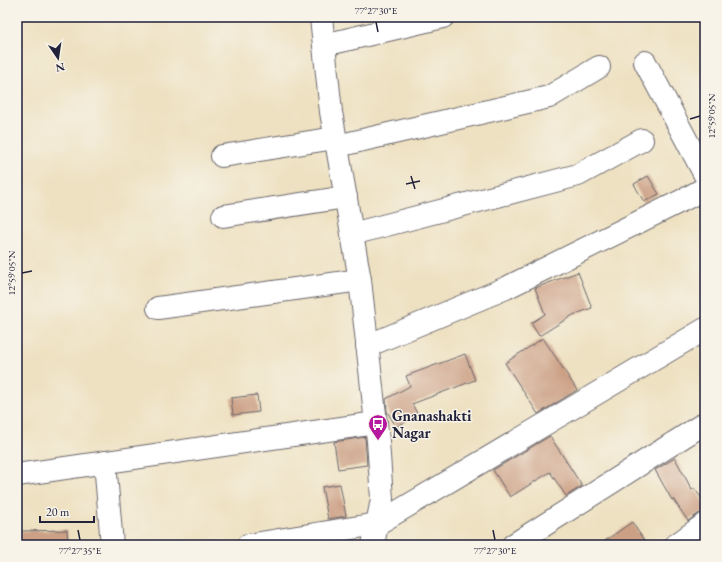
<svg xmlns="http://www.w3.org/2000/svg" width="722" height="562" viewBox="0 0 722 562" font-family="'EB Garamond',serif">
<style>
.building{fill:#cca085}
.lines{fill:none;stroke-linecap:round;stroke-linejoin:round}
.minor-casing{stroke:#69656a;stroke-width:24}
.minor{stroke:#fff;stroke-width:22}
.ticks{fill:none;stroke:#22223b;stroke-width:1.5}
.labels{text-anchor:middle;dominant-baseline:central;stroke-width:3;stroke-linejoin:round;paint-order:stroke}
.poi-label{font-size:15px;font-weight:bold;fill:#22223b;stroke:#f7f3e8;text-anchor:start}
.neatline{fill:none;stroke:#22223b;stroke-width:1.5}
.ticks-label{font-size:10px;text-anchor:middle;fill:#22223b}
</style>
<rect width="100%" height="100%" fill="#f7f3e8"/>
<filter id="ink" filterUnits="userSpaceOnUse"><feTurbulence type="fractalNoise" baseFrequency=".025" numOctaves="2"/><feDisplacementMap in="SourceGraphic" scale="8" xChannelSelector="R" yChannelSelector="G"/><feConvolveMatrix kernelMatrix="1 2 1 2 8 2 1 2 1" color-interpolation-filters="sRGB"/></filter>
<filter id="wash" filterUnits="userSpaceOnUse"><feTurbulence type="fractalNoise" baseFrequency=".012" numOctaves="4" result="noise"/><feDisplacementMap in="SourceGraphic" scale="16" xChannelSelector="R" yChannelSelector="G"/><feGaussianBlur stdDeviation="0.9" result="paint"/><feColorMatrix in="noise" values="0 0 0 0 0 0 0 0 0 0 0 0 0 0 0 0 0 1.4 0 .05"/><feComposite in="paint" operator="in"/></filter>
<g filter="url(#wash)">
<rect width="100%" height="100%" fill="#eee1c1"/>
<g id="blocks">
<g class="building">
<path d="M 648,176 L 659,194 L 644,202 L 634,184 Z"/>
<path d="M 578,272 L 592,308 L 573,315 L 539,336 L 531,323 L 545,314 L 535,288 Z"/>
<path d="M 543,338 L 577,390 L 538,414 L 505,363 Z"/>
<path d="M 465,354 L 475,380 L 412,404 L 418,415 L 396,427 L 387,411 L 386,399 L 410,386 L 406,376 Z"/>
<path d="M 257,395 L 259,412 L 233,415 L 231,398 Z"/>
<path d="M 550,436 L 582,486 L 566,496 L 550,472 L 510,497 L 493,470 Z"/>
<path d="M 365,437 L 367,465 L 338,469 L 334,442 Z"/>
<path d="M 675,458 L 692,490 L 694,488 L 705,503 L 705,512 L 698,514 L 688,521 L 673,499 L 672,500 L 655,470 Z"/>
<path d="M 340,484 L 346,516 L 328,519 L 322,487 Z"/>
<path d="M 632,522 L 647,545 L 599,545 Z"/>
<path d="M 67,530 L 68,545 L 21,545 L 21,531 Z"/>
<path d="M 350,541 L 351,545 L 333,545 L 333,544 Z"/>
</g>
</g>
</g>
<g filter="url(#ink)">
<use href="#blocks" fill-opacity="0" stroke="#69656a" stroke-width="1"/>
<g class="lines">
<g class="minor-casing">
<g id="minor">
<path d="M 321,17 L 331,112 L 360,280 L 378,441 L 382,499 L 373,545"/>
<path d="M 324,45 L 443,17"/>
<path d="M 645,62 L 705,175"/>
<path d="M 337,146 L 549,97 L 599,67"/>
<path d="M 222,156 L 335,138"/>
<path d="M 223,216 L 346,197"/>
<path d="M 352,234 L 578,175 L 642,140"/>
<path d="M 158,308 L 360,280"/>
<path d="M 367,346 L 506,288 L 689,197 L 705,188"/>
<path d="M 105,462 L 112,545"/>
<path d="M 17,475 L 376,423"/>
<path d="M 248,545 L 377,524 L 705,329"/>
<path d="M 513,545 L 705,423"/>
<path d="M 676,545 L 705,524"/>
</g>
</g>
<use href="#minor" class="minor"/>
</g>
</g>
<path class="ticks" d="M 376,22 L 378,32M 690,119 L 700,116M 411,176 L 415,189M 406,184 L 420,181M 22,273 L 32,271M 78,530 L 80,540M 493,530 L 495,540"/>
<defs>
<g id="bus-pin" transform="scale(1)"><path d="M0 17L-7.5 6A9.5 9.5 0 1 1 7.5 6Z" fill="#b5179e" stroke="#f7f3e8"/><path d="M-5-6H5V4H4V6H2V4H-2V6H-4V4H-5ZM-3.5-4V0h7V-4ZM-3.5 1.2v1.5H-2V1.2ZM2 1.2v1.5H3.5V1.2Z" fill="#fff"/></g>
</defs>
<g fill-rule="evenodd">
<use href="#bus-pin" x="378" y="424"/>
</g>
<g class="labels">
<g class="poi-label">
<text x="392" y="415">Gnanashakti<tspan x="392" dy="17">Nagar</tspan></text>
</g>
</g>
<rect width="722" height="562" fill="none" stroke="#f7f3e8" stroke-width="44"/>
<g transform="translate(58 58) rotate(167)" stroke="#f7f3e8" stroke-width="3" paint-order="stroke">
<path d="M0-3L7 15L0 10L-7 15Z" fill="#22223b"/>
<text y="-6" font-size="11" font-weight="bold" text-anchor="middle" fill="#22223b">N</text>
</g>
<path d="M40 516v6h54v-6" fill="none" stroke="#22223b" stroke-width="2"/>
<text x="46" y="516" font-size="12" fill="#22223b" stroke="#f7f3e8" stroke-width="3" paint-order="stroke">20 m</text>
<rect x="22" y="22" width="678" height="518" class="neatline"/>
<g class="ticks-label">
<text x="376" y="14">77°27'30"E</text>
<text transform="translate(711 116) rotate(-90)" y="4">12°59'05"N</text>
<text transform="translate(11 273) rotate(-90)" y="4">12°59'05"N</text>
<text x="80" y="554">77°27'35"E</text>
<text x="495" y="554">77°27'30"E</text>
</g>
</svg>
